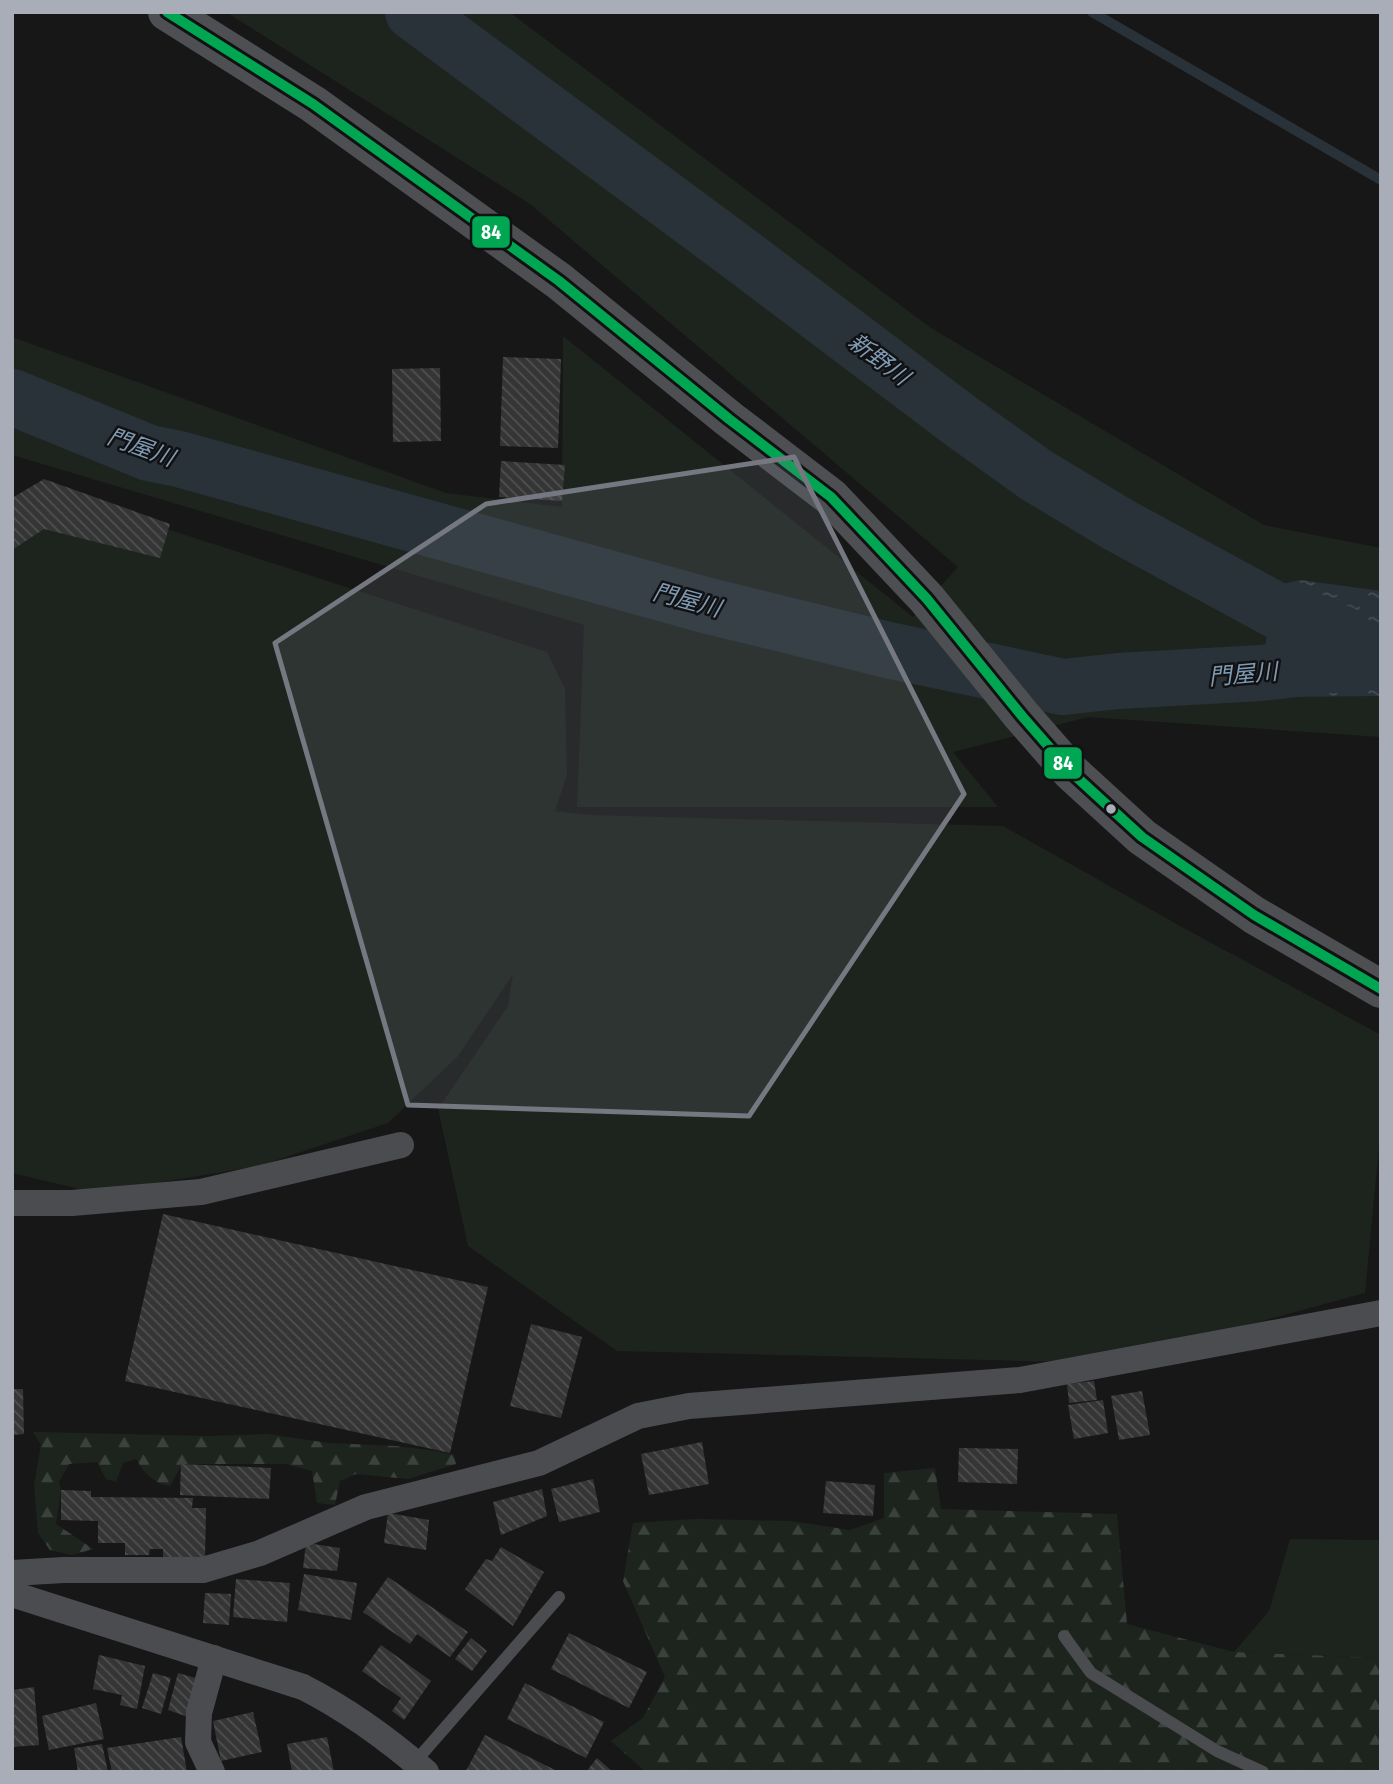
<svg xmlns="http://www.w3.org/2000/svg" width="1393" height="1784" viewBox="0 0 1393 1784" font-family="'Fira Sans Condensed','Noto Sans JP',sans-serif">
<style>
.green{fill:#1d241e}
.forest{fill:url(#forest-firs)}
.water{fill:url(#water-ripples)}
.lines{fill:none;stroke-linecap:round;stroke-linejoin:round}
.stream{stroke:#2a3239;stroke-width:10}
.river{stroke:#2a3239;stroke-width:56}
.building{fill:url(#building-back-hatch)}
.service{stroke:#4b4c50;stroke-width:12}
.minor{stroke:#4b4c50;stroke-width:26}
.primary{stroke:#4d4f52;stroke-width:38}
.bus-1-casing{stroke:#111113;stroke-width:16}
.bus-1{stroke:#00a651;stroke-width:10}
.marked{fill:#757880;fill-opacity:0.2;stroke:#757880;stroke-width:5;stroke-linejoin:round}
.bus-dot{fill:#a8adb8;stroke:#111113;stroke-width:2.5}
.labels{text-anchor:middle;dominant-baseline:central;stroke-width:5;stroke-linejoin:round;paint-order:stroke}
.water-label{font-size:23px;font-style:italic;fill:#7f9bb3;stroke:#111113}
.line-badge{stroke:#111113;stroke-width:2.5}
.badge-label{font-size:19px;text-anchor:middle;font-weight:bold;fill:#fff}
</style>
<defs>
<pattern id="forest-firs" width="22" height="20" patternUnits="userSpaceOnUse" patternTransform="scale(1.75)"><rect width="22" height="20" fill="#1d241e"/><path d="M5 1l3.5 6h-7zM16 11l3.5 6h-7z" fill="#3b413d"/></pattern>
<pattern id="water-ripples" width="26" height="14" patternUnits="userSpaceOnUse" patternTransform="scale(1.75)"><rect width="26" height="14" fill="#2a3239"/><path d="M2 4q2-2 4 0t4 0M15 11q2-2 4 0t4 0" fill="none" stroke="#464d54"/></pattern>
<pattern id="building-back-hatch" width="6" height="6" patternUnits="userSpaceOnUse" patternTransform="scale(1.75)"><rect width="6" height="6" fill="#353536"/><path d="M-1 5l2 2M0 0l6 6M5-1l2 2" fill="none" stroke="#4f5051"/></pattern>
</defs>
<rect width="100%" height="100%" fill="#171717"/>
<g class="green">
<path d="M 226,12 L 509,12 L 931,328 L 1264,525 L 1381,548 L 1381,737 L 1088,717 L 953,752 L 998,807 L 577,807 L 584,625 L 12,455 L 12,337 L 446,493 L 562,507 L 563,336 L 913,617 L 958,567 L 530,204 Z"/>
<path d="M 59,494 L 547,652 L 565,689 L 567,775 L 555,811 L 590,815 L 1003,826 L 1182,927 L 1381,1035 L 1381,1126 L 1365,1293 L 1107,1363 L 617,1351 L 468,1246 L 438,1109 L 508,1006 L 513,974 L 458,1056 L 388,1123 L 259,1166 L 96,1193 L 12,1173 L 12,526 Z"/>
<path d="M 1290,1539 L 1381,1540 L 1381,1658 L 1234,1652 L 1269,1611 Z"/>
</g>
<g class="forest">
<path d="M 33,1432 L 209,1436 L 267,1434 L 329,1443 L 396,1446 L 436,1451 L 454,1455 L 456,1464 L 408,1479 L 356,1474 L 340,1481 L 335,1505 L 317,1503 L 312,1471 L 286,1464 L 182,1464 L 170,1486 C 153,1483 145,1474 136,1459 L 123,1463 L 116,1482 L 106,1479 L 97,1462 L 69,1464 L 59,1482 L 61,1490 L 56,1524 L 93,1549 L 72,1555 L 50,1550 L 38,1533 L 34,1485 L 41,1445 Z"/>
<path d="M 935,1468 L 941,1509 L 1117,1514 L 1127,1624 L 1234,1652 L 1381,1658 L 1381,1772 L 646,1772 L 611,1741 L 643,1718 L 665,1677 L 623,1581 L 633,1523 L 696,1519 L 791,1521 L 850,1530 L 884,1518 L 884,1473 Z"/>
</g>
<path class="water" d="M 1300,580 L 1381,591 L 1381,696 L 1258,697 L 1274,586 Z"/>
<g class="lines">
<path class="stream" d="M 1092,12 L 1381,180"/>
<g class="river">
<path d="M 413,12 L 737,252 L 962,422 L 1036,475 L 1119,525 L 1294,620 L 1341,633"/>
<path d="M 12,397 L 149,453 L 179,459 L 705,605 L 888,650 L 1063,687 L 1118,681 L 1261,673 L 1381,659"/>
</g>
</g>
<g class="building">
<path d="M 503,357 L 561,359 L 558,448 L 500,446 Z"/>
<path d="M 440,368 L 441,441 L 393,442 L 392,369 Z"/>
<path d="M 501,461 L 565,465 L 562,501 L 499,497 Z"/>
<path d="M 44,479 L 170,524 L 160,558 L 44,529 L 12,550 L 12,498 Z"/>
<path d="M 163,1214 L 488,1287 L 450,1453 L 125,1381 Z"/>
<path d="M 531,1324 L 582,1337 L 561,1418 L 510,1406 Z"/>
<path d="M 1094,1381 L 1097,1400 L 1069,1403 L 1067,1384 Z"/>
<path d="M 12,1389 L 23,1389 L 24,1434 L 12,1435 Z"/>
<path d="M 1142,1391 L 1150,1435 L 1119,1440 L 1111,1396 Z"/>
<path d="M 1103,1400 L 1108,1433 L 1074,1439 L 1068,1405 Z"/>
<path d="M 702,1442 L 709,1484 L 649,1495 L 641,1454 Z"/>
<path d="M 959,1448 L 1018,1449 L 1017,1484 L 958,1482 Z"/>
<path d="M 181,1464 L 271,1468 L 269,1499 L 180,1495 Z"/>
<path d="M 593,1479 L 600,1512 L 559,1522 L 551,1489 Z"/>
<path d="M 826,1481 L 875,1485 L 873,1516 L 823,1513 Z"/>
<path d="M 542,1489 L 547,1516 L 501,1535 L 493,1502 Z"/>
<path d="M 61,1490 L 91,1491 L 91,1497 L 193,1498 L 192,1508 L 206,1508 L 205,1560 L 163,1559 L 163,1549 L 150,1549 L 149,1555 L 125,1555 L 125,1543 L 98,1543 L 98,1521 L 61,1520 Z"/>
<path d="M 388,1513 L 429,1520 L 426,1550 L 384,1543 Z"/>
<path d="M 306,1543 L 340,1548 L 337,1571 L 303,1568 Z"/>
<path d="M 501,1547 L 544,1572 L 513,1626 L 465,1589 L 486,1559 L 492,1561 Z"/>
<path d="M 304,1574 L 357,1583 L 351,1620 L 298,1610 Z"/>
<path d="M 388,1577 L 468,1632 L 450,1657 L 417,1634 L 410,1644 L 363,1612 Z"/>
<path d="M 236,1579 L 290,1583 L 287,1622 L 233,1617 Z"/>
<path d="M 205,1593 L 231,1594 L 229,1625 L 203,1623 Z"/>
<path d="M 569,1633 L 647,1672 L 629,1708 L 551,1669 Z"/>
<path d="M 471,1638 L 487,1651 L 472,1671 L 455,1659 Z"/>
<path d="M 381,1645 L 431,1681 L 404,1720 L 392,1711 L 401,1698 L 362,1671 Z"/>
<path d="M 99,1655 L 145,1666 L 137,1709 L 120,1705 L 122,1695 L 93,1689 Z"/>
<path d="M 153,1673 L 171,1678 L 161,1714 L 142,1708 Z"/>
<path d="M 178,1673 L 199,1679 L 188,1717 L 168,1710 Z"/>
<path d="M 525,1683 L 604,1722 L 586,1758 L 507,1719 Z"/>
<path d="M 34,1687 L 39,1745 L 12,1747 L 12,1690 Z"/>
<path d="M 96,1703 L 104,1739 L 49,1750 L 42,1716 Z"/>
<path d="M 253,1712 L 262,1752 L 221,1761 L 213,1721 Z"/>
<path d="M 485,1735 L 559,1772 L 466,1771 Z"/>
<path d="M 181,1737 L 187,1772 L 112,1772 L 107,1748 Z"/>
<path d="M 327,1737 L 334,1772 L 292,1772 L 287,1744 Z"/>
<path d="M 102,1744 L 108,1772 L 78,1772 L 74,1748 Z"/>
<path d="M 597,1758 L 613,1772 L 586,1772 Z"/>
</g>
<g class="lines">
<g class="service">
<path d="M 1064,1636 L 1091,1673 L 1217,1751 L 1263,1772"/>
<path d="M 415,1762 L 559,1597"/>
</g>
<g class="minor">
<path d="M 12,1203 L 72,1203 L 201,1192 L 401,1145"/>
<path d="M 12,1573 L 64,1570 L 203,1570 L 260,1553 L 366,1507 L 539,1463 L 638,1416 L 689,1406 L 1020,1380 L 1381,1313"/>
<path d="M 12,1594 L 303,1687 C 348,1710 388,1739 426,1772"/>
<path d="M 212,1772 L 198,1742 L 199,1713 L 214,1658"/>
</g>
<path class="primary" d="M 167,12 L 313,104 L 559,281 L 729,419 L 831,497 L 927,599 L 1022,716 L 1071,772 L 1142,837 L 1254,915 L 1381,989"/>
<g class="bus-1-casing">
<path id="bus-1" d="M 167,12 L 313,104 L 559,281 L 729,419 L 831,497 L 927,599 L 1022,716 L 1071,772 L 1142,837 L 1254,915 L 1381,989"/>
</g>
<use href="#bus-1" class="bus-1"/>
</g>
<path class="marked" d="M 794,457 L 964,794 L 749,1116 L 408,1105 L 275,643 L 486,504 Z"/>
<circle class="bus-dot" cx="1111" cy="809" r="6"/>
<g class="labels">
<g class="water-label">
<text transform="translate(879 359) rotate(37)">新野川</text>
<text transform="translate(141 447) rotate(20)">門屋川</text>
<text transform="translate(687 600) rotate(15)">門屋川</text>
<text transform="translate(1243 674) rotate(-5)">門屋川</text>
</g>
</g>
<g class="line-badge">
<rect x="471" y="215" width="40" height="34" rx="7" fill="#00a651"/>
<rect x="1043" y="746" width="40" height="34" rx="7" fill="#00a651"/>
</g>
<g class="badge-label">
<text x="491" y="239">84</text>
<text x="1063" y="770">84</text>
</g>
<rect width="1393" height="1784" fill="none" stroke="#a8adb8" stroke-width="28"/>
</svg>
